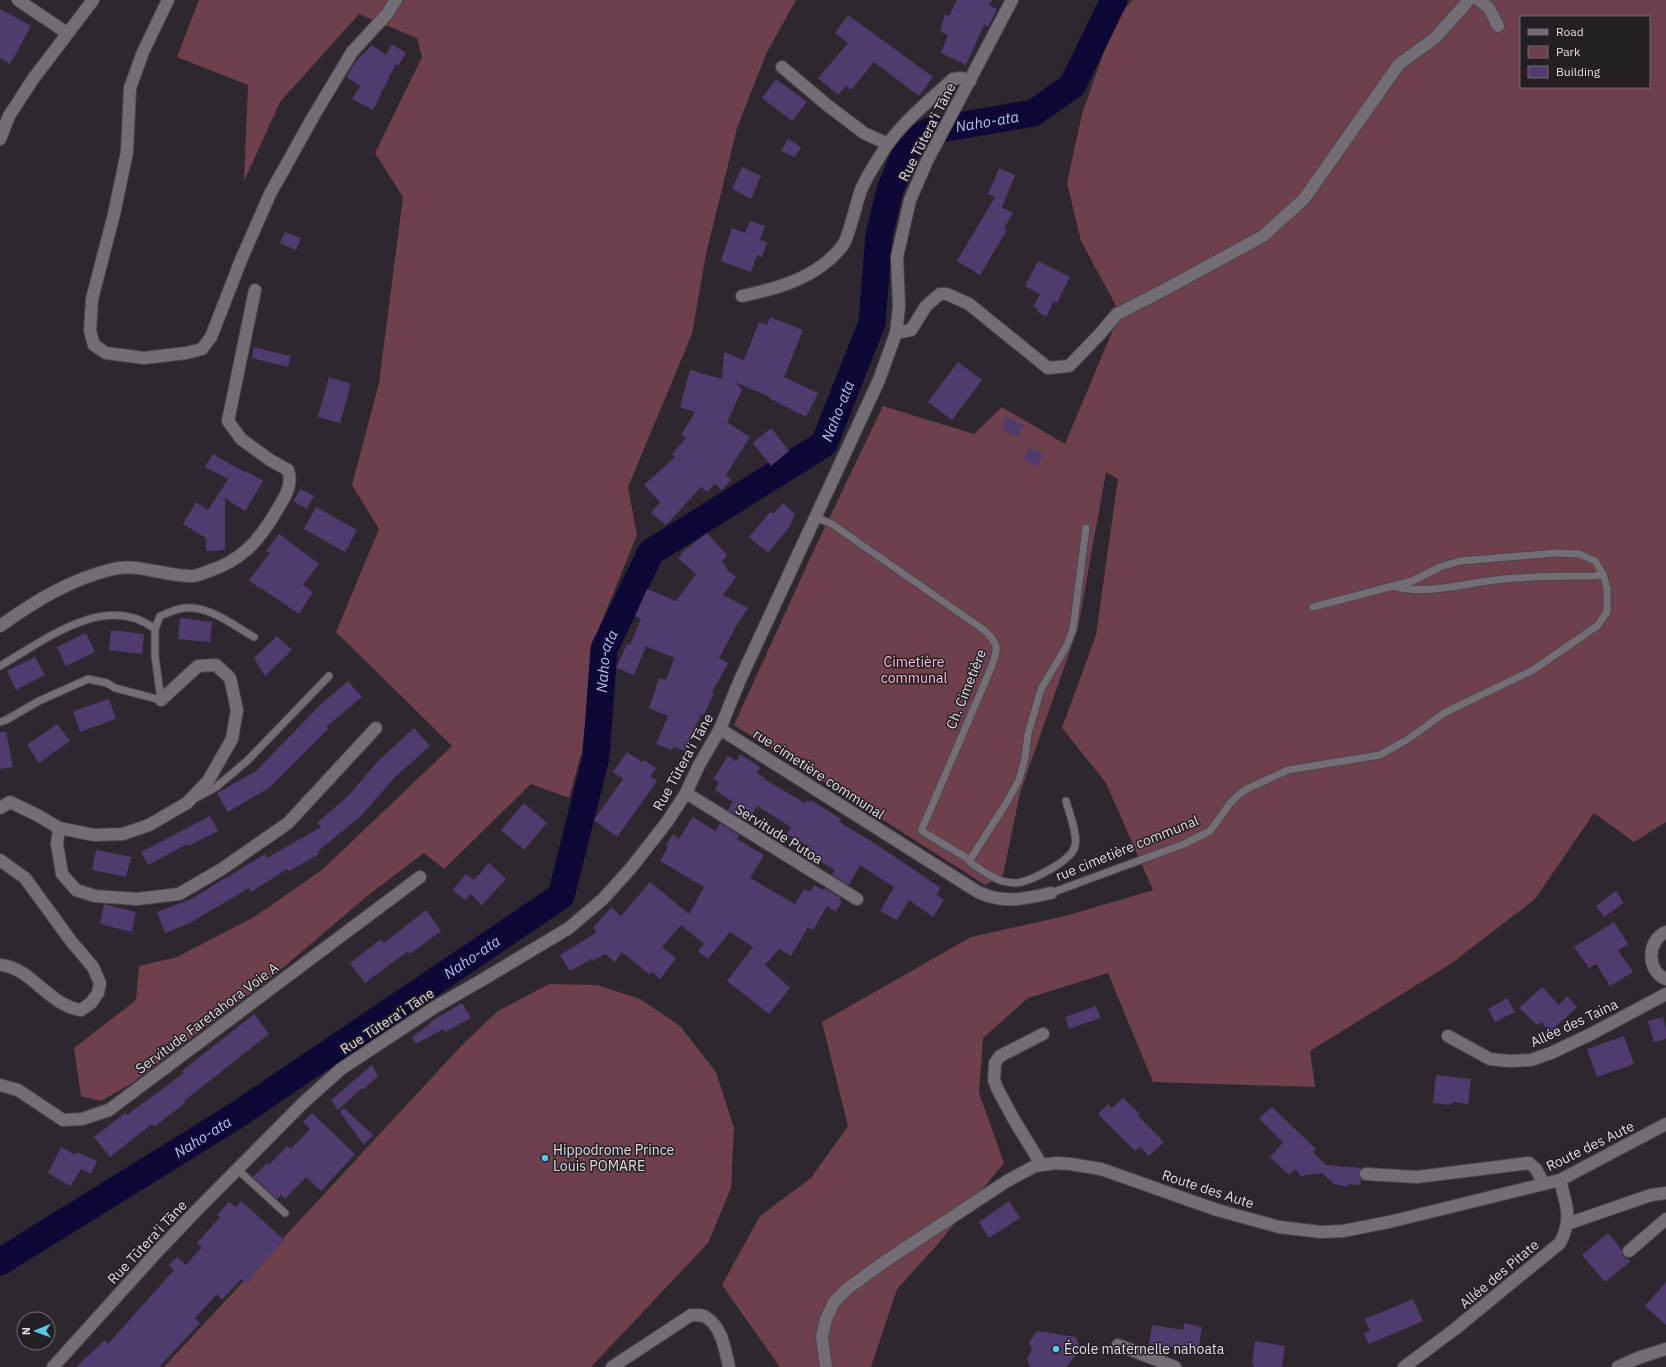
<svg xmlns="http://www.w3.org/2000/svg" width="1666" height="1367" viewBox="0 0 1666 1367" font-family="'IBM Plex Sans',sans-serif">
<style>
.green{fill:#6e404b;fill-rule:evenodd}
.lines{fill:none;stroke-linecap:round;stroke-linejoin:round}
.river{stroke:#0e0837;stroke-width:27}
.building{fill:#503b6f}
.service-casing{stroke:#4b454c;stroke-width:9}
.minor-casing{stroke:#4b454c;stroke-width:14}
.tertiary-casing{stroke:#4b454c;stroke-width:14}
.service{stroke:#746d75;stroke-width:7}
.minor{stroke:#746d75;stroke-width:12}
.tertiary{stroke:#746d75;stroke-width:12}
.poi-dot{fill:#59c8e4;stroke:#241e25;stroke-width:1.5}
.labels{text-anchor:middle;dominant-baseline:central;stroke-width:3;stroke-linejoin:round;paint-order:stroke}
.street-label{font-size:14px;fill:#e1dce1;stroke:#241e25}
.park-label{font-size:14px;fill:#fbbfcc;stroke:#241e25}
.poi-label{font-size:14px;fill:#e1dce1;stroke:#241e25;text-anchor:start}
.water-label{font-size:15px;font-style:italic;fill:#b9bff1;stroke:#241e25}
</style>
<rect width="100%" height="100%" fill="#2e272f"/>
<g class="green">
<path d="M 199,0 L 796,0 L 766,54 L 737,128 L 706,254 L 692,334 L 628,487 L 637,535 L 595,638 L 582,751 L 569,798 L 531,784 L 444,869 L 424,853 L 367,896 L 271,978 L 132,1083 L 101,1101 L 81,1096 L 74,1048 L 136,1000 L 139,966 L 177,957 L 254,917 L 322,870 L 452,746 L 336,632 L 379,529 L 352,485 L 379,383 L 403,197 L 375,153 L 422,57 L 417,38 L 359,14 L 280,102 L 244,181 L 248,85 L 177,57 Z"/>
<path d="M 1133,0 L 1666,0 L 1666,822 L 1634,842 L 1594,813 L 1535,899 L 1452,963 L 1310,1051 L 1315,1087 L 1153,1082 L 1108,973 L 1028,998 L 983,1038 L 979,1093 L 1004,1163 L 937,1245 L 897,1289 L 871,1367 L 780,1367 L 722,1285 L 760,1216 L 811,1178 L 848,1126 L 822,1022 L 971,937 L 1069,915 L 1153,890 L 1106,783 L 1062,728 L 1096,635 L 1118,479 L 1106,472 L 1078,628 L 1020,793 L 1003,875 L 985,885 L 734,725 L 813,552 L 883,406 L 974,434 L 1002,407 L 1065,444 L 1120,313 L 1081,241 L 1067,183 L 1082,114 L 1116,17 ZM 1521,17 L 1649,17 L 1649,87 L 1521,87 Z"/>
<path d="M 549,984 L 597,985 L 640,999 L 680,1026 L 716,1072 L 734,1128 L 731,1188 L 708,1243 L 591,1367 L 164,1367 L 463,1044 L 498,1011 Z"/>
</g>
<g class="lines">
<path class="river" id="s1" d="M 0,1262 L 237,1115 L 561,896 L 596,757 L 604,649 L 651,552 L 824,444 L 872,323 L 879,235 L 890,190 L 905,153 L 916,139 L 929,131 L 1033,113 L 1072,86 L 1114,0"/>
</g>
<g class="building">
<path d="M 957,0 L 992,0 L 989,5 L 997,9 L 988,27 L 984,25 L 966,65 L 941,53 L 948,35 L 940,31 L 945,14 L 949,16 Z"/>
<path d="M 0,9 L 31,26 L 10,64 L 0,58 Z"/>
<path d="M 848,15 L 933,77 L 919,96 L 874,62 L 851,90 L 846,86 L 838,95 L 818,78 L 848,43 L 835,33 Z"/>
<path d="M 392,44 L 406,53 L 398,66 L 396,64 L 373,110 L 352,99 L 360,86 L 346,77 L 356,61 L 372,45 L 386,55 Z"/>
<path d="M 776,79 L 807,102 L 792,121 L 762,98 Z"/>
<path d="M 788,139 L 801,147 L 795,157 L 781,151 Z"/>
<path d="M 742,167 L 761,176 L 751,199 L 732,189 Z"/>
<path d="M 999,168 L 1015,175 L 1002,207 L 1013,213 L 1004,228 L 1007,230 L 980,275 L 957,261 L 995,197 L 988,194 Z"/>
<path d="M 750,221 L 765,226 L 760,240 L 767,242 L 762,257 L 757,255 L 751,272 L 721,261 L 732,228 L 745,233 Z"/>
<path d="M 285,232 L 301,238 L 296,250 L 280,243 Z"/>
<path d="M 1038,261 L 1070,277 L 1057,303 L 1054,301 L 1046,317 L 1038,312 L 1037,308 L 1033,307 L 1040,294 L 1025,286 Z"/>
<path d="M 770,317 L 803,330 L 784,377 L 818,393 L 806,417 L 769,398 L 770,397 L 735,382 L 742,390 L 727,422 L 750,437 L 726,475 L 731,480 L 722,490 L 715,484 L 707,492 L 701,487 L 666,525 L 651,513 L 660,502 L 644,485 L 675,457 L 672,454 L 686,438 L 681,435 L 695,412 L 680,407 L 690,370 L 722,379 L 724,352 L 744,360 L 759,322 L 767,325 Z"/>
<path d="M 254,347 L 290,356 L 288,367 L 252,358 Z"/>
<path d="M 958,362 L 982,380 L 952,420 L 928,402 Z"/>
<path d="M 329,377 L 351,384 L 340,423 L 318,417 Z"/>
<path d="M 1005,416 L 1024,425 L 1018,437 L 1003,430 Z"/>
<path d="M 771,428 L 789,451 L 771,466 L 753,443 Z"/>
<path d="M 1028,448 L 1043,453 L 1038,466 L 1024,461 Z"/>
<path d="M 213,454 L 246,473 L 247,471 L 263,481 L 245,511 L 225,498 L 225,550 L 206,551 L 206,538 L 183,524 L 196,502 L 208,510 L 228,479 L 205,467 Z"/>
<path d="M 301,489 L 314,496 L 307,509 L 293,501 Z"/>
<path d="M 783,503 L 795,514 L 790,526 L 768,553 L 749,537 L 771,511 L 773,514 Z"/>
<path d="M 316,507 L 357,530 L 345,552 L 304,529 Z"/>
<path d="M 707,533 L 727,555 L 722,561 L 728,571 L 736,577 L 723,595 L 748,608 L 738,623 L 719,658 L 728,663 L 712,692 L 714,693 L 704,715 L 701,714 L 685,751 L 674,747 L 672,750 L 656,744 L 668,716 L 649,708 L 659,678 L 666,680 L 674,658 L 646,646 L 634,675 L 616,668 L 627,644 L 630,645 L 641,619 L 635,616 L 647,589 L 676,601 L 696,574 L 678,558 L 682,554 L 681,553 Z"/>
<path d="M 279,534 L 319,564 L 303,585 L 313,592 L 299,614 L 261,588 L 260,589 L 249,580 L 270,553 L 266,551 Z"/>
<path d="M 180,618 L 212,622 L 210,642 L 178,639 Z"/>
<path d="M 111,630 L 144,634 L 142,654 L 109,650 Z"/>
<path d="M 86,633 L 95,652 L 66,666 L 57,647 Z"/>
<path d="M 277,636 L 292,650 L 265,676 L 254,658 Z"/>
<path d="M 35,657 L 45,675 L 16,690 L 7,671 Z"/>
<path d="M 348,681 L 362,697 L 326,727 L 328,729 L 269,788 L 228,812 L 217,793 L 256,771 L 321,704 Z"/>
<path d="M 109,699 L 116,719 L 80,732 L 73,711 Z"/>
<path d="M 57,724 L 70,741 L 39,763 L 27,745 Z"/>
<path d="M 414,728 L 430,746 L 395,777 L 361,816 L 318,851 L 319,854 L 289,871 L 287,869 L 251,892 L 249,888 L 190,923 L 165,933 L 157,912 L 191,899 L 265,854 L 267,858 L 321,827 L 317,823 L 347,797 L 379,760 Z"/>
<path d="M 0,732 L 6,732 L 13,767 L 0,769 Z"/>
<path d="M 627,752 L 642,762 L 644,760 L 656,768 L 650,776 L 657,781 L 617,837 L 594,820 L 623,779 L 613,772 Z"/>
<path d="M 740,754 L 760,767 L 757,773 L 765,778 L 764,779 L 805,803 L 807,801 L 810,802 L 811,800 L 841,819 L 839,822 L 874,843 L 941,888 L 936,894 L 944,900 L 933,917 L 909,900 L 897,920 L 880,911 L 894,887 L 860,865 L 849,885 L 832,875 L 835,870 L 806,854 L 810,847 L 787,834 L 791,827 L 757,806 L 748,822 L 728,810 L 733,802 L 715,790 L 719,782 L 713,779 L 728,756 L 736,761 Z"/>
<path d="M 524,803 L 547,823 L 524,850 L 501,830 Z"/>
<path d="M 210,816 L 218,831 L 188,846 L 187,844 L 148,865 L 141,852 Z"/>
<path d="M 693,817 L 715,831 L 720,823 L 739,835 L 737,839 L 764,855 L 750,878 L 795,904 L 804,889 L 810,892 L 814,885 L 823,890 L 824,888 L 841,898 L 839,900 L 842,902 L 836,912 L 827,906 L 813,930 L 808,927 L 791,956 L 779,949 L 765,965 L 790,988 L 769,1014 L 727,981 L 753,947 L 730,932 L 708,959 L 698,951 L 704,944 L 681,925 L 662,947 L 676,958 L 660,979 L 652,972 L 650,975 L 622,952 L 615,962 L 605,954 L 592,961 L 591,959 L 570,971 L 560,955 L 597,932 L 593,928 L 611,907 L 621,916 L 650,882 L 689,914 L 704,887 L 660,861 L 668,847 L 666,845 L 673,834 L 679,839 Z"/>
<path d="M 96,850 L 131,857 L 126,877 L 92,870 Z"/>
<path d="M 489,863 L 506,879 L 482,905 L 471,894 L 465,900 L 453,890 L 466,874 L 474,880 Z"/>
<path d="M 1616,891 L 1624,903 L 1604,917 L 1596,906 Z"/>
<path d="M 104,904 L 136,912 L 132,932 L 100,924 Z"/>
<path d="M 426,910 L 441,931 L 410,954 L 408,951 L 365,983 L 350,963 L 381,939 L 384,943 Z"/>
<path d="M 1614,922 L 1628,944 L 1618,950 L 1633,972 L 1610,986 L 1596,964 L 1589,968 L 1574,947 Z"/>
<path d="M 1542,987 L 1559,1005 L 1567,996 L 1577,1007 L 1550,1032 L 1541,1022 L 1537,1025 L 1519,1008 Z"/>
<path d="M 1507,998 L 1515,1012 L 1495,1022 L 1488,1009 Z"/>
<path d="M 462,1003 L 471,1018 L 445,1032 L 443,1029 L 416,1044 L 412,1037 L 431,1023 L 430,1022 Z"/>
<path d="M 1096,1006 L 1100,1018 L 1069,1029 L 1065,1017 Z"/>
<path d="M 254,1014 L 269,1034 L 184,1101 L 185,1103 L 154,1127 L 152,1124 L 110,1157 L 94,1137 L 125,1113 L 127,1115 L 184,1073 L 182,1071 Z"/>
<path d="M 1663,1017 L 1666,1029 L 1666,1039 L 1654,1042 L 1648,1021 Z"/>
<path d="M 1624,1036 L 1634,1064 L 1597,1077 L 1587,1049 Z"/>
<path d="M 372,1065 L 378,1076 L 364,1089 L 362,1088 L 338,1110 L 331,1100 Z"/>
<path d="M 1436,1075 L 1471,1079 L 1468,1104 L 1454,1102 L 1450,1105 L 1433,1103 Z"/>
<path d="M 1123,1098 L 1140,1114 L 1138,1116 L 1164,1142 L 1149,1156 L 1140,1147 L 1135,1151 L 1098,1114 L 1108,1104 L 1112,1108 Z"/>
<path d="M 1272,1107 L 1316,1149 L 1313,1152 L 1326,1165 L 1361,1168 L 1359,1173 L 1361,1179 L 1360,1185 L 1348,1184 L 1348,1187 L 1334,1184 L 1322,1173 L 1301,1176 L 1295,1169 L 1289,1175 L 1270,1157 L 1283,1143 L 1259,1118 Z"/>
<path d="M 344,1108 L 373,1135 L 364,1145 L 340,1112 Z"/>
<path d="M 312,1113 L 355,1154 L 321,1191 L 306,1177 L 285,1199 L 281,1195 L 277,1199 L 253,1177 L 267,1163 L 269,1165 L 287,1146 L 291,1149 L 310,1129 L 303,1122 Z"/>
<path d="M 61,1147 L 76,1155 L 77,1152 L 97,1161 L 91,1174 L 81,1169 L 70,1186 L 48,1173 Z"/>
<path d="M 241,1201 L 284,1240 L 254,1273 L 255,1275 L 247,1284 L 241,1279 L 222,1300 L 217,1294 L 195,1318 L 200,1323 L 159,1367 L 76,1367 L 105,1340 L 108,1344 L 174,1270 L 169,1265 L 177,1257 L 186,1265 L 202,1247 L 197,1243 L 220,1217 L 217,1215 L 229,1202 L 236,1207 Z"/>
<path d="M 1009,1201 L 1020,1218 L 989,1238 L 979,1222 Z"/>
<path d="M 1608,1233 L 1622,1250 L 1623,1256 L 1631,1261 L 1605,1282 L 1582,1255 Z"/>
<path d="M 1666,1282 L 1666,1325 L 1645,1306 Z"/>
<path d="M 1413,1299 L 1423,1321 L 1369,1344 L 1364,1333 L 1370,1331 L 1365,1319 Z"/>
<path d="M 1184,1323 L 1202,1327 L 1198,1351 L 1149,1344 L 1152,1325 L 1183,1330 Z"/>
<path d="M 1037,1331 L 1076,1337 L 1081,1349 L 1066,1367 L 1030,1367 L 1027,1358 L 1032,1350 L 1029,1342 Z"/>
<path d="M 1255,1341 L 1285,1346 L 1282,1367 L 1253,1367 L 1254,1364 L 1252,1363 Z"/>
</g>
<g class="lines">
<g class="service-casing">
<g id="service">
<path d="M 815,517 L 832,524 L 984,630 C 1000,645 998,648 991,668 L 922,829 L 922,831 L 970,860"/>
<path d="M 1392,586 C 1429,596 1467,582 1504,579 C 1534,576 1564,576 1595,576 L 1603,574"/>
<path d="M 0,666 C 44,641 105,591 155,629"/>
<path d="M 0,722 L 6,720 L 39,701 L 88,679 L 107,683 L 115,688 L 161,700 L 155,656 L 155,629 L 160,616 C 168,613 176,609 184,608 C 208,605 233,625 254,637"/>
<path d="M 198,797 L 216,787 L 247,761 L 329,676"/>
<path d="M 1066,801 C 1069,812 1078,835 1075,846 C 1072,861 1031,881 1017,883 C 1013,883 1006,882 1002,881 C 990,877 980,869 970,862 L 970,860 L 1007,802 L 1019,780 L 1025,758 L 1028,734 L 1041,689 L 1066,647 L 1073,629 L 1086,528"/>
<path d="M 1051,893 L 1184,844 L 1210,831 L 1231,802 L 1241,793 L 1247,789 L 1288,770 L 1380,755 L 1410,738 L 1444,713 L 1533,670 L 1597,626 L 1607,612 L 1607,588 L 1603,574 L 1595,561 L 1579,554 L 1556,553 L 1460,561 L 1440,567 L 1412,581 L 1313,607"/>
<path d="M 237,1169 L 285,1213"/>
</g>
</g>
<g class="minor-casing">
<g id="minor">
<path d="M 18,0 L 67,33"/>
<path d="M 168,0 L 143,52 L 130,88 L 127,152 L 114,214 L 92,299 L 90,331 L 94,345 L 106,353 L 144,358 L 186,353 L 202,349 L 211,337 L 241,260 L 270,194 L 313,117 L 352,52 L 387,14 L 396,0"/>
<path d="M 1479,0 L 1489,8 L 1498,26"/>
<path d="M 782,67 L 827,105 L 864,133 L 888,144"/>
<path d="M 0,139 L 9,116 L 33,79 L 93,0"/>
<path d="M 742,296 C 780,288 819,277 843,245 C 849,237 856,203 861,190 C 866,177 876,163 883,151 C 901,123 929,101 953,79 L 961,78 L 970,81"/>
<path d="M 896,333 L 911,330 L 926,306 L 940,294 L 947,294 L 969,304 L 1048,368 L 1069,366 L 1098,336 L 1117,314 L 1164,290 L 1263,236 L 1304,199 L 1399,64 L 1435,38 L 1469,0"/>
<path d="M 0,626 C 35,601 71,579 113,569 C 138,563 164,576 189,576 C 195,577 203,573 209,571 C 240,561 258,542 274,515 C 282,501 294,487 288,470 L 270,460 L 241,439 L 228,421 L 255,290"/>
<path d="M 720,729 L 978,892 C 1003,904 1025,899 1051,893"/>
<path d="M 686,793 L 857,899"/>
<path d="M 0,808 L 10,802 L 37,815 L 59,828 L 94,835 L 123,834 L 149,825 L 187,803 L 208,781 L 232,739 L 237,710 L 230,678 L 216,665 L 198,666 L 161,700"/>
<path d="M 59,828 L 57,844 L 62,874 L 76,890 L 95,896 L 137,899 L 179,894 L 222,869 L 288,823 L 376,728"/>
<path d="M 0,860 L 25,878 L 71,941 L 93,967 L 100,983 L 98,993 L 91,1003 L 81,1010 C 48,1005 31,967 0,965"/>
<path d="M 1666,932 C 1647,940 1646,971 1666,979"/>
<path d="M 1448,1036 L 1490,1059 L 1509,1061 L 1531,1060 L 1551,1053 L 1591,1034 L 1666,994"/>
<path d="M 0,1085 L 18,1090 L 63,1120 L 82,1119 L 109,1110 L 420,877"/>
<path d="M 1041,1164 L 1013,1118 L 997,1088 L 994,1080 L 995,1063 L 1000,1056 L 1043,1034"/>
<path d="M 1366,1174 L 1417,1177 L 1529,1163 L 1536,1169 L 1544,1184"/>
<path d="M 1567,1224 L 1651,1195 L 1666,1193"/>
<path d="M 1629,1251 L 1666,1219"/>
<path d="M 1118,1345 L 1175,1367"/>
<path d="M 612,1367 L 691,1315 C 695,1315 701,1315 704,1316 C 722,1325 725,1350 729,1367"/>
<path d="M 826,1367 L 822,1337 L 826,1319 L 834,1302 L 847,1289 L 884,1262 L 1007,1181 L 1035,1166 L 1056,1163 L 1070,1164 L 1101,1169 L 1217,1210 L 1279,1227 L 1321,1232 L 1343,1231 L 1389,1222 L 1560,1180 L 1666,1124"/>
<path d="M 1404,1367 L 1455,1329 L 1560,1243 C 1573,1218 1566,1205 1560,1180"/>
<path d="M 1618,1367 L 1638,1358 L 1666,1349"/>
</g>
</g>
<g class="tertiary-casing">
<path id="tertiary" d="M 53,1367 L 156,1253 L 197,1210 L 302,1104 L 341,1069 L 435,1007 L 482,980 L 569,928 L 603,899 L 631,868 L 667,822 L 686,793 L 699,765 L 720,729 L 739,682 L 879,380 L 896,333 L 899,307 L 897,257 L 910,200 L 927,161 L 1012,0"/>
</g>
<use href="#service" class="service"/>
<use href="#minor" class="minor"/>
<use href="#tertiary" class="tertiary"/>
</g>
<g class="poi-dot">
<circle cx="545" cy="1158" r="4"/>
<circle cx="1056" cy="1349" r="4"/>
</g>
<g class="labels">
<g class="street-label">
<text transform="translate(927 132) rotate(-63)">Rue Tūtera'i Tāne</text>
<text transform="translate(966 689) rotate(-68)">Ch. Cimetière</text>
<text transform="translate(683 762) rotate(-61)">Rue Tūtera'i Tāne</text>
<text transform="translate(819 774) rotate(33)">rue cimetière communal</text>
<text transform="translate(779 834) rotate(32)">Servitude Putoa</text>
<text transform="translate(1127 848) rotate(-22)">rue cimetière communal</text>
<text transform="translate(207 1018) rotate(-37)">Servitude Faretahora Voie A</text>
<text transform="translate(387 1021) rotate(-33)">Rue Tūtera'i Tāne</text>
<text transform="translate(1574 1023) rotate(-25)">Allée des Taina</text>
<text transform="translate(1590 1146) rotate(-26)">Route des Aute</text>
<text transform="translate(1208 1189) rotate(18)">Route des Aute</text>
<text transform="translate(147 1242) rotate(-47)">Rue Tūtera'i Tāne</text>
<text transform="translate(1499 1274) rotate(-40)">Allée des Pitate</text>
</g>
<g class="park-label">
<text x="914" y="662">Cimetière<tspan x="914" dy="16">communal</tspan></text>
</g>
<g class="poi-label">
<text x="553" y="1150">Hippodrome Prince<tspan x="553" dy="16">Louis POMARE</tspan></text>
<text x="1064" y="1349">École maternelle nahoata</text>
</g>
<g class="water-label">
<text stroke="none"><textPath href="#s1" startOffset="1630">Naho-ata</textPath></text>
<text stroke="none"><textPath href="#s1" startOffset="1269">Naho-ata</textPath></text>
<text stroke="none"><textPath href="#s1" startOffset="910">Naho-ata</textPath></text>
<text stroke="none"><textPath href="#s1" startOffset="562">Naho-ata</textPath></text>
<text stroke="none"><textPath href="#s1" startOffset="238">Naho-ata</textPath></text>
</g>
</g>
<rect x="1520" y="16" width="130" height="72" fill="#241e25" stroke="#706a70"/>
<rect x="1528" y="29" width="20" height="6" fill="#746d75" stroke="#706a70"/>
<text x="1556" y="36" font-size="12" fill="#e1dce1">Road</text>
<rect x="1528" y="46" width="20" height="12" fill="#6e404b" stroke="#706a70"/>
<text x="1556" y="56" font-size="12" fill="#e1dce1">Park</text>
<rect x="1528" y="66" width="20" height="12" fill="#503b6f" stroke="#706a70"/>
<text x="1556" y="76" font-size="12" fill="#e1dce1">Building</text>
<g transform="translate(36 1331) rotate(269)"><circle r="19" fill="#241e25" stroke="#706a70"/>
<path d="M0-3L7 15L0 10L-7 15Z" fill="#59c8e4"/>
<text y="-6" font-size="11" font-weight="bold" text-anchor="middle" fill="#e1dce1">N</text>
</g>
</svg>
